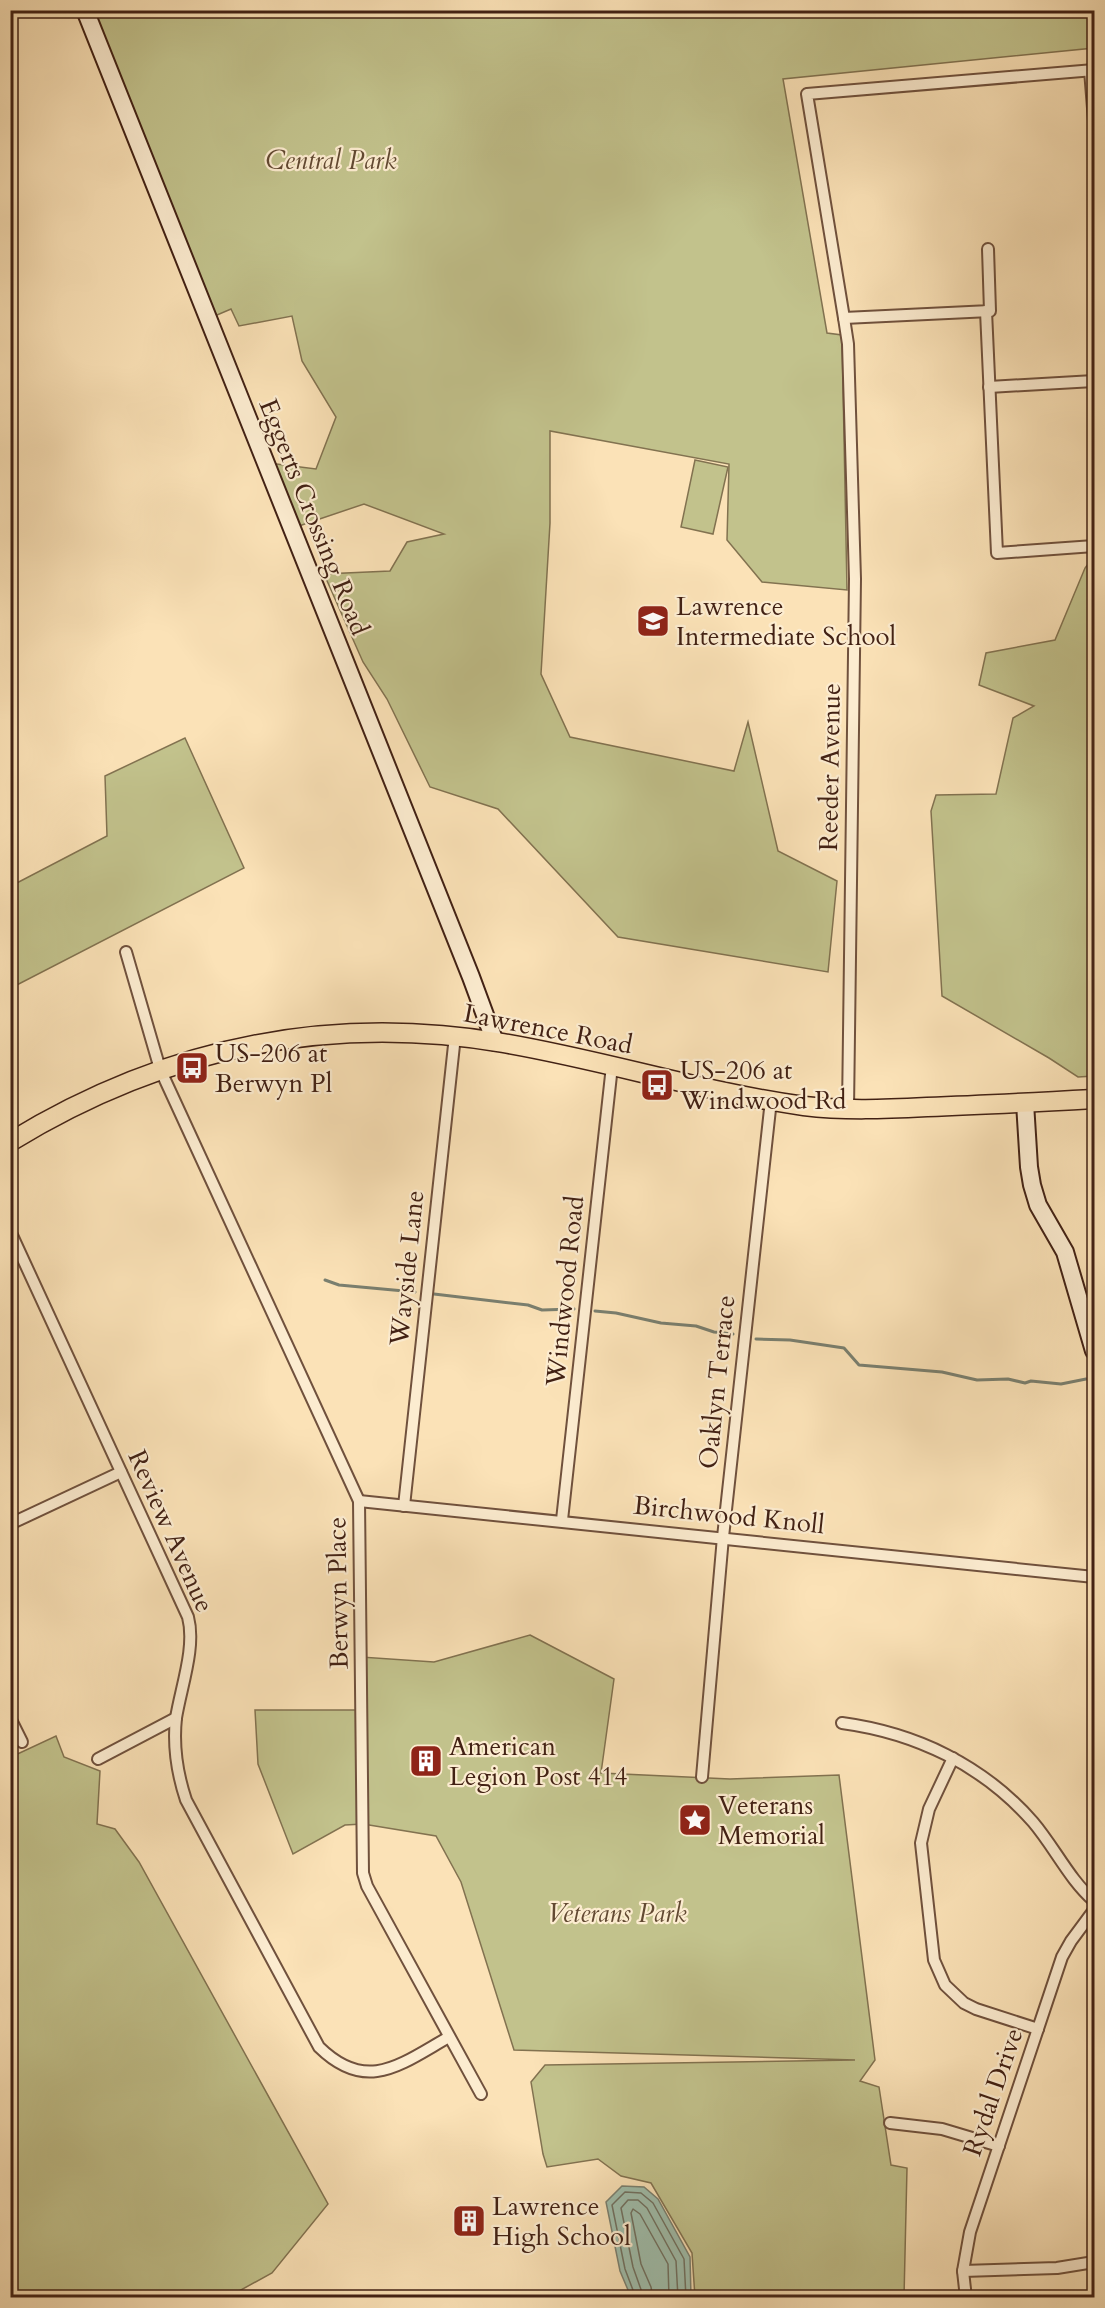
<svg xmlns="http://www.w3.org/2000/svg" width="1105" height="2308" viewBox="0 0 1105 2308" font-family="Cardo,serif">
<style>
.green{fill:#c2c28c;stroke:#827250;stroke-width:1.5}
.water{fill:#9fbeac;stroke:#7a7f6f;stroke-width:1.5}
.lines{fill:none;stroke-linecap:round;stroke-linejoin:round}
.shore{stroke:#707060;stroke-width:1.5}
.stream{stroke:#7a7f6f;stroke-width:3}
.street-casing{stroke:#70513d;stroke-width:14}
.secondary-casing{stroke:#422114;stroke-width:20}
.primary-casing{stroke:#422114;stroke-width:21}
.street{stroke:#fcecd0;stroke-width:10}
.secondary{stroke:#fcecd0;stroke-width:16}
.primary{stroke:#fbe2b7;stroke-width:18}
.labels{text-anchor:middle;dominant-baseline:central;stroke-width:4.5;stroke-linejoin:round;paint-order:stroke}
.park-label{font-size:26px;font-style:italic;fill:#624932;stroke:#fcecd0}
.street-label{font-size:26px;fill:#422114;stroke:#fcecd0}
.poi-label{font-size:26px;fill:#422114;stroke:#fcecd0;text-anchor:start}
</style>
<rect width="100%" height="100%" fill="#fbe2b7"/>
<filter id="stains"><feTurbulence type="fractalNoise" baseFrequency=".00333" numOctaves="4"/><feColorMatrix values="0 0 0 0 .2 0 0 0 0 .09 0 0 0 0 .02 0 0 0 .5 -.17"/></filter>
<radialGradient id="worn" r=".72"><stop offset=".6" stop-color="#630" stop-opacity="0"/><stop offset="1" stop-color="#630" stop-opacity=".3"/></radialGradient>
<g class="green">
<path d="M 78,11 L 1094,11 L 1094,48 L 783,79 L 827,333 L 842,335 L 847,590 L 762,582 L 727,540 L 729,464 L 550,431 L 550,523 L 541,674 L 570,737 L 734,771 L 748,722 L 778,851 L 837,881 L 828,972 L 618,937 L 498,809 L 430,787 L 387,699 L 363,662 L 324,574 L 390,571 L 407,542 L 444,534 L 364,504 L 287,530 L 260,462 L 316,469 L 336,417 L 302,361 L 292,316 L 239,326 L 231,309 L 203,321 Z"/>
<path d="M 695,460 L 728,467 L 713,534 L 681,527 Z"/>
<path d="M 1094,556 L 1094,1076 L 1078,1077 L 1049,1058 L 942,996 L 931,811 L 936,795 L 996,794 L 1013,718 L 1034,706 L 979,685 L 986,653 L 1055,640 L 1085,568 Z"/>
<path d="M 185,738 L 244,868 L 11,988 L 11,886 L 107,836 L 105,776 Z"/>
<path d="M 530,1635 L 614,1679 L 601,1773 L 730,1779 L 839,1775 L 875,2060 L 860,2081 L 879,2087 L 891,2165 L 907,2168 L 904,2297 L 695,2297 L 692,2253 L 651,2183 L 621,2176 L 598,2159 L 547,2167 L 543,2154 L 531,2082 L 545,2065 L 855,2060 L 514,2050 L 461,1882 L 436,1836 L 363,1824 L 345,1825 L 293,1854 L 258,1764 L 255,1710 L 361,1710 L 361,1657 L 434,1662 Z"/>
<path d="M 56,1736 L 64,1757 L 100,1771 L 97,1824 L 115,1829 L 139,1862 L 328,2204 L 272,2273 L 228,2297 L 11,2297 L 11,1757 Z"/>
</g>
<path class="water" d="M 622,2186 L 644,2187 L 658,2199 L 690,2257 L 691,2297 L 631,2297 L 620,2271 L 606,2202 Z"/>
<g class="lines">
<g class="shore">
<path d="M 636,2298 L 625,2269 L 612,2205 L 625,2192 L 641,2193 L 653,2203 L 684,2259 L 686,2298"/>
<path d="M 644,2298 L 633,2267 L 621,2208 L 628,2200 L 638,2200 L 647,2208 L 676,2261 L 678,2298"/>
<path d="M 653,2298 L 651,2287 L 641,2264 L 631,2213 L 633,2209 L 640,2214 L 668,2264 L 669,2298"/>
</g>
<g class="stream">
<path d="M 325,1280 L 339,1285 L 415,1292"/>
<path d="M 434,1294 L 528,1305 L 542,1310 L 574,1309"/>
<path d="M 595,1311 L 616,1313 L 661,1323 L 696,1326 L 714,1332 L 733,1334"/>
<path d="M 756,1339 L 790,1340 L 844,1348 L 859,1365 L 942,1372 L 977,1380 L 1008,1379 L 1025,1383 L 1031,1381 L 1061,1384 L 1086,1379"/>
</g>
<g class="street-casing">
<g id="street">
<path d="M 1090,70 L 1094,121"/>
<path d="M 988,249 L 990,311 L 844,318 L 807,94 L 1094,70"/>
<path d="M 986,311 L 997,553 L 1094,546"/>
<path d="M 844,318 L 848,344 L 855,579 L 848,1109"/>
<path d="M 989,387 L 1094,381"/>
<path d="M 126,952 L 160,1069 L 359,1501 L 363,1873 L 367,1886 L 481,2094"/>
<path d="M 10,1231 L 188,1617 C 196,1647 181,1687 176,1718 C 173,1746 177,1773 186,1800 L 319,2047 C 367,2094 401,2064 449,2037"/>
<path d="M 359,1501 L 1094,1577"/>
<path d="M 404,1506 L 455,1036"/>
<path d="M 562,1520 L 612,1066"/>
<path d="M 10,1524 L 121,1472"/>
<path d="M 10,1718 L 22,1742"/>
<path d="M 842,1723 C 916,1733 983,1765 1033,1822 C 1055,1848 1069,1879 1094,1901"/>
<path d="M 953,1758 L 929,1809 L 921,1843 L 934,1960 L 945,1985 L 964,2003 L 976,2009 L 1038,2029"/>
<path d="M 98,1759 L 176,1718"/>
<path d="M 702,1777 L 723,1537 L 771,1100"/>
<path d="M 890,2123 L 942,2129 L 999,2146"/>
<path d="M 963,2271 L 1057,2268 L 1094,2262"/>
<path d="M 966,2298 L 963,2271 L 970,2232 L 1062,1957 L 1071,1941 L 1094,1910"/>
</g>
</g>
<g class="secondary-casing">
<g id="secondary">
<path d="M 85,10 L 471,977 L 495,1042"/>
<path d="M 1025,1103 L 1029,1167 L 1032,1185 L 1038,1205 L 1065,1252 L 1094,1351"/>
</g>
</g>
<g class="primary-casing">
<path id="primary" d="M 10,1142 C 162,1049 327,1013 503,1043 C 604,1060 703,1092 804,1106 C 845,1111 886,1109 927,1107 C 983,1105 1039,1102 1094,1099"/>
</g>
<use href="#street" class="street"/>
<use href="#secondary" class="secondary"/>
<use href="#primary" class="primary"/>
</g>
<defs>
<g id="school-square" transform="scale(1.725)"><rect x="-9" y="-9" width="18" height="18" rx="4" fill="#8f2418" stroke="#fcecd0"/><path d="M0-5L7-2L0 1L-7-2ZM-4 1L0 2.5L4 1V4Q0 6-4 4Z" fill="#fff"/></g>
<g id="bus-square" transform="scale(1.725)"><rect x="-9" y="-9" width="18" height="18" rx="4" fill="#8f2418" stroke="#fcecd0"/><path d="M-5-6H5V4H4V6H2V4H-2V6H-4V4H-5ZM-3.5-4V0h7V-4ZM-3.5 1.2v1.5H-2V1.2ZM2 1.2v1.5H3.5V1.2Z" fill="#fff"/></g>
<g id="building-square" transform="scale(1.725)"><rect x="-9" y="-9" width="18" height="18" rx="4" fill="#8f2418" stroke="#fcecd0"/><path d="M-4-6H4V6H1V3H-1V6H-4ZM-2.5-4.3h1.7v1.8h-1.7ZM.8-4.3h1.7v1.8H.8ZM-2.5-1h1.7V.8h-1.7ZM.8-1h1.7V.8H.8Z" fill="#fff"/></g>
<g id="sight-square" transform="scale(1.725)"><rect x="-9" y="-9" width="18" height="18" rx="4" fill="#8f2418" stroke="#fcecd0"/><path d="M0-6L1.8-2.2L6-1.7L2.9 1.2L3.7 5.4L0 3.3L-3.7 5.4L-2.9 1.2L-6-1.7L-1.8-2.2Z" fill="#fff"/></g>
</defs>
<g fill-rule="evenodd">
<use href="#school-square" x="653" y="621"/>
<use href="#bus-square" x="192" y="1068"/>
<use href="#bus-square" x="657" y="1085"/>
<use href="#building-square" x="426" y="1761"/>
<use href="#sight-square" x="695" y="1820"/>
<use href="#building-square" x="469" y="2221"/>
</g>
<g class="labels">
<g class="park-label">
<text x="331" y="160">Central Park</text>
<text x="617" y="1913">Veterans Park</text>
</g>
<g class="street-label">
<text transform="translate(314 517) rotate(68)">Eggerts Crossing Road</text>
<text transform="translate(830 767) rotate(-89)">Reeder Avenue</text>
<text transform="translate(548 1029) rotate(11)">Lawrence Road</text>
<text transform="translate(407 1268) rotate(-84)">Wayside Lane</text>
<text transform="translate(565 1291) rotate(-84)">Windwood Road</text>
<text transform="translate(717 1382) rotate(-84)">Oaklyn Terrace</text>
<text transform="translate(729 1515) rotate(6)">Birchwood Knoll</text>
<text transform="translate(171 1531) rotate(66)">Review Avenue</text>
<text transform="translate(338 1593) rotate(-91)">Berwyn Place</text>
<text transform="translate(993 2092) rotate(-71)">Rydal Drive</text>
</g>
<g class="poi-label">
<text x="676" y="606">Lawrence<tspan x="676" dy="30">Intermediate School</tspan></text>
<text x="215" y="1053">US-206 at<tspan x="215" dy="30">Berwyn Pl</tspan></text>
<text x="680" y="1070">US-206 at<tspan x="680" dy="30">Windwood Rd</tspan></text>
<text x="449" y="1746">American<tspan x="449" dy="30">Legion Post 414</tspan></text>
<text x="718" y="1805">Veterans<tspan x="718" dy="30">Memorial</tspan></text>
<text x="492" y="2206">Lawrence<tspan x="492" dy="30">High School</tspan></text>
</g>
</g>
<rect width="1105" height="2308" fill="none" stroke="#fbe2b7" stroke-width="36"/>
<rect x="12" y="12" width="1081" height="2284" fill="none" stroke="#422114" stroke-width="3"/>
<rect x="18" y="18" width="1069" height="2272" fill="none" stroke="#422114" stroke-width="1.5"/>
<rect width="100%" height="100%" filter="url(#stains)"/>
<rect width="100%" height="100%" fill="url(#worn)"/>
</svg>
